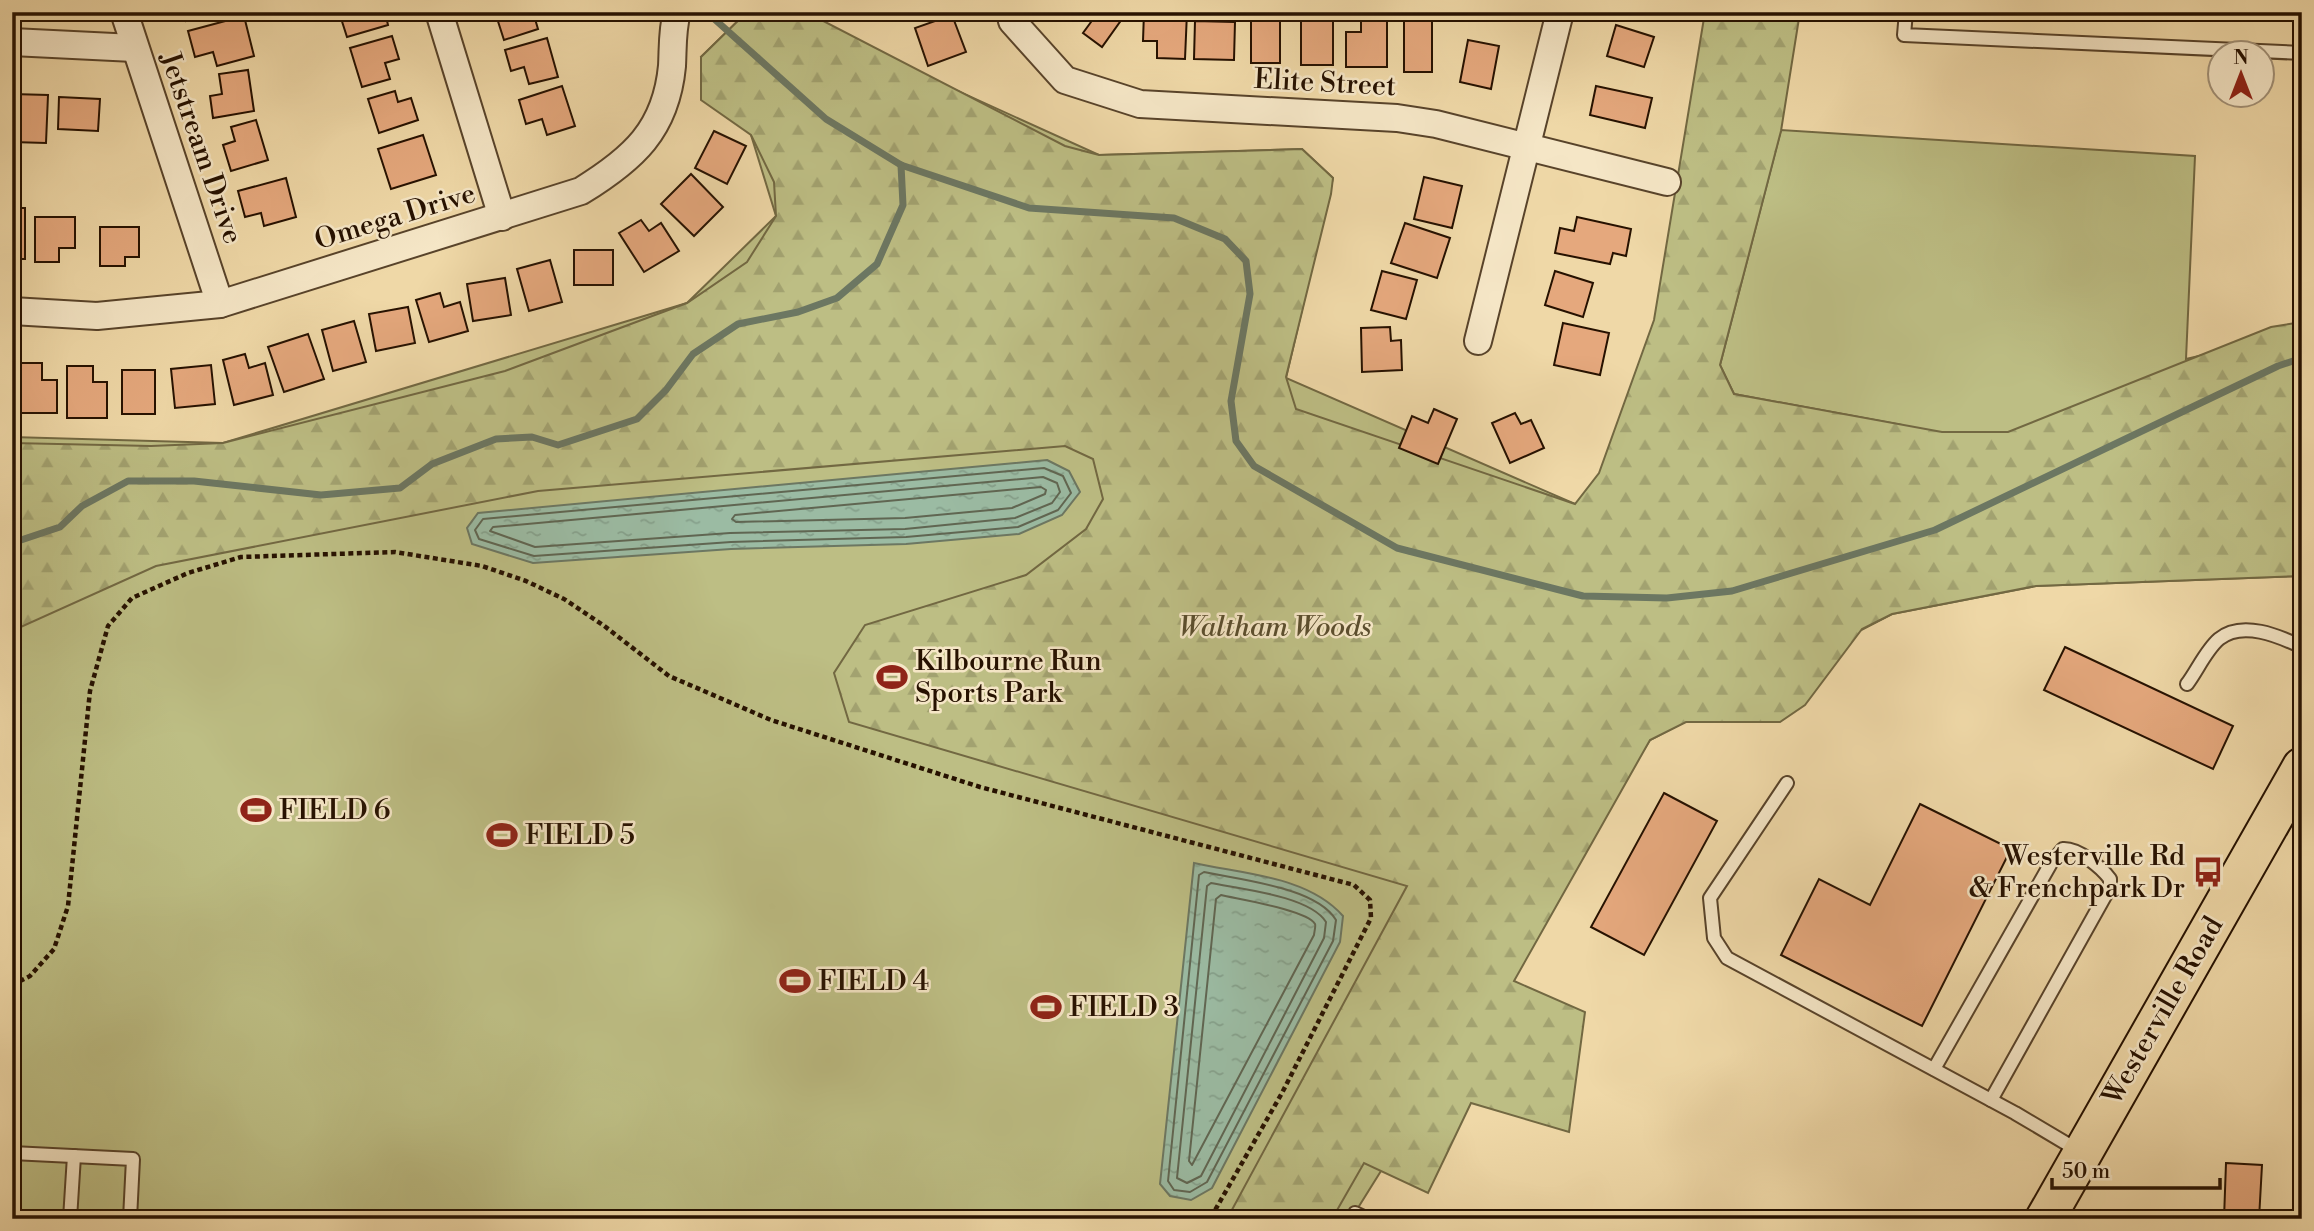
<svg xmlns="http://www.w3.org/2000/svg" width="2314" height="1231" viewBox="0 0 2314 1231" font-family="'Libre Bodoni',serif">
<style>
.green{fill:#bdbe84;stroke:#726842;stroke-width:2}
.forest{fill:url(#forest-firs);stroke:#726842;stroke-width:2}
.water{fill:url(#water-ripples);stroke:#6c7762;stroke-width:2}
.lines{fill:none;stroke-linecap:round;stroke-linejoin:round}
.shore{stroke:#606652;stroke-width:2}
.stream{stroke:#6c7762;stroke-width:7}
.building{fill:#e5a87d;stroke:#261100;stroke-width:2}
.service-casing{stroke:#58432a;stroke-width:16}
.minor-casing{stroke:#58432a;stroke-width:30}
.primary-casing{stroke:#261100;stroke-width:42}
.path{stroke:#261100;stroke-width:4.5;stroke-dasharray:5 3.5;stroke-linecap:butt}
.service{stroke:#f5e6c6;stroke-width:12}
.minor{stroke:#f5e6c6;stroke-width:26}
.primary{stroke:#efd8a7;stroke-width:38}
.labels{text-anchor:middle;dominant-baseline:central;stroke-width:5;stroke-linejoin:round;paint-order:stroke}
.street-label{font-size:28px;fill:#261100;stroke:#f5e6c6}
.park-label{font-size:28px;font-style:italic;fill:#5b4e2e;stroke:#f5e6c6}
.poi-label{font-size:28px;fill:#261100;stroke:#f5e6c6;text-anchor:start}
</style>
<defs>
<pattern id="forest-firs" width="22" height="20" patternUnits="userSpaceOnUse" patternTransform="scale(1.75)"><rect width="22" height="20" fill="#bdbe84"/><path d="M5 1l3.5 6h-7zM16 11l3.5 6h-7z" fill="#a2a270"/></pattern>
<pattern id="water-ripples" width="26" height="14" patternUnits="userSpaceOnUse" patternTransform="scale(1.75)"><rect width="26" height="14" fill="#9bbba3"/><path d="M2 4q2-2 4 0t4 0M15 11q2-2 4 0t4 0" fill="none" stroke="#85a08b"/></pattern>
</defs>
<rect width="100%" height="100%" fill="#efd8a7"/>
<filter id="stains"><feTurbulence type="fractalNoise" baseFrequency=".00286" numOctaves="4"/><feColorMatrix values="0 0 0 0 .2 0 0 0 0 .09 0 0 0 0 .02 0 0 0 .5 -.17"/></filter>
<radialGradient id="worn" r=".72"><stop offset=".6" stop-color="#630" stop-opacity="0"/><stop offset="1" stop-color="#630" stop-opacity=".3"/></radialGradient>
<path class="green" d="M 747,12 L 784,12 L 1099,155 L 1302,149 L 1333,178 L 1286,378 L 1575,504 L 1902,425 L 1734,394 L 1720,365 L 1781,130 L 2195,156 L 2186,359 L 2302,332 L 2302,576 L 2036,586 L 1892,614 L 1650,740 L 1351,1219 L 12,1219 L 12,437 L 223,443 L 687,303 L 776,216 L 751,135 L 701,57 Z"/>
<path class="forest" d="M 747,12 L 806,12 L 1065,146 L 1099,155 L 1302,149 L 1333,178 L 1331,194 L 1286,377 L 1296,409 L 1575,504 L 1599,473 L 1654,320 L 1705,12 L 1800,12 L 1781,131 L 1720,365 L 1734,394 L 1942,432 L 2008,432 L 2271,327 L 2302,322 L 2302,576 L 2036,586 L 1892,614 L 1862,629 L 1805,705 L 1780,722 L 1686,722 L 1650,740 L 1514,981 L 1585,1012 L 1569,1132 L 1471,1103 L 1428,1193 L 1364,1163 L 1332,1219 L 1227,1219 L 1407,886 L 849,722 L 834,673 L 865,625 L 1026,575 L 1086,529 L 1103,499 L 1093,459 L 1065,446 L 538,491 L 156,566 L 12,631 L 12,443 L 151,446 L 223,443 L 505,371 L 687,303 L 747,262 L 776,216 L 774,182 L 751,135 L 701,100 L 701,57 Z"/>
<g class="water">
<path d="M 1047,460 L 1069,471 L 1080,492 L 1062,515 L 1019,534 L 906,544 L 731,549 L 533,563 L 472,544 L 467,528 L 478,513 Z"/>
<path d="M 1194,863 C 1243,874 1308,876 1343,916 L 1340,942 L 1212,1188 L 1191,1200 L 1170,1196 L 1160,1184 Z"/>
</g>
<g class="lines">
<g class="shore">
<path d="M 1044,468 L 1063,476 L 1071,493 L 1058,510 L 1018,527 L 906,537 L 731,542 L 534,556 L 479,539 L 475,530 L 483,519 Z"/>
<path d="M 1043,477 L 1057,483 L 1060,492 L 1052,503 L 1015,518 L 905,529 L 730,533 L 535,547 L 490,531 L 493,527 Z"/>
<path d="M 1041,487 L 1046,490 L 1045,494 L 1012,508 L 905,518 L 736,522 L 732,519 L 735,515 Z"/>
<path d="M 1204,872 C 1240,880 1316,887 1336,920 L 1333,941 L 1207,1182 L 1190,1192 L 1174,1190 L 1168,1181 L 1199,875 Z"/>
<path d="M 1211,883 C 1241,889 1310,896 1326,922 L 1324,938 L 1201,1176 L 1187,1183 L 1177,1178 L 1207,886 Z"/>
<path d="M 1221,895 C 1237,899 1308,910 1315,924 C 1316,926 1314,933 1314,935 L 1192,1165 L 1189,1161 L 1216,899 Z"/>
</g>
<g class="stream">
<path d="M 711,16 L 826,119 L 901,165 L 1029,208 L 1174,218 L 1225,239 L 1246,261 L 1250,294 L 1231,401 L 1236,441 L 1254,466 L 1397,548 L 1583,596 L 1667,598 L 1732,591 L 1935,530 L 2278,366 L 2302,358"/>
<path d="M 12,543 L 60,527 L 82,506 L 128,481 L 194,481 L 321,495 L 400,488 L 432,464 L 496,439 L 532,437 L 558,445 L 637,419 L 666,390 L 693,354 L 738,324 L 798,312 L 837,298 L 877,264 L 903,205 L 901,165"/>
</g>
</g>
<g class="building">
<path d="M 184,12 L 221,12 L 186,21 Z"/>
<path d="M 339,12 L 385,12 L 388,25 L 347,37 Z"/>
<path d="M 495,12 L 533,12 L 538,29 L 504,40 Z"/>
<path d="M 1078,12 L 1127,12 L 1102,47 L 1083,33 L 1091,22 Z"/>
<path d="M 1144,12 L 1187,12 L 1185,59 L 1157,58 L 1157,41 L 1143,41 Z"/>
<rect x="1251" y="12" width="29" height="51"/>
<rect x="1301" y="12" width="32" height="53"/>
<path d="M 2085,12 L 2267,12 L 2267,21 Z"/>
<rect x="1404" y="14" width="28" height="58"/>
<path d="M 952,15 L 966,52 L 928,66 L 915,28 Z"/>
<path d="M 244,16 L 254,56 L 217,66 L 213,52 L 195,57 L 188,31 Z"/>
<path d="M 1361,18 L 1387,18 L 1387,67 L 1346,67 L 1346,32 L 1361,32 Z"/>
<path d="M 1195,21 L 1235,22 L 1234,60 L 1194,59 Z"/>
<path d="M 1616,25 L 1654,37 L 1644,67 L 1607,56 Z"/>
<path d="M 392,36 L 399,59 L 385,63 L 390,79 L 362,87 L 350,48 Z"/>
<path d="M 547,38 L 558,77 L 529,84 L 524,67 L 511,71 L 505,50 Z"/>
<path d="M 1468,40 L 1499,46 L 1491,89 L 1460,82 Z"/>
<path d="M 248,70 L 254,111 L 213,118 L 210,96 L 222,94 L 219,74 Z"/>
<path d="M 562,86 L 575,126 L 547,135 L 542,119 L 526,124 L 519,100 Z"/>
<path d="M 1596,86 L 1652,98 L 1645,128 L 1590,115 Z"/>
<path d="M 395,91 L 398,102 L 411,98 L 418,120 L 379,133 L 368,99 Z"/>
<path d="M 12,94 L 48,95 L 46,143 L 12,142 Z"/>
<path d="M 59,97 L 100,99 L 98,131 L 58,129 Z"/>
<path d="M 256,120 L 268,160 L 231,171 L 223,145 L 235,141 L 231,127 Z"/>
<path d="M 714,131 L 746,146 L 727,184 L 695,168 Z"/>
<path d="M 423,135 L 436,175 L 391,189 L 378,149 Z"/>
<path d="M 691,174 L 723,207 L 694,236 L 661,204 Z"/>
<path d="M 1424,177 L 1462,186 L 1452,228 L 1414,219 Z"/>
<path d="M 286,178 L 296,217 L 264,226 L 261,213 L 245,217 L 238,191 Z"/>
<rect x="12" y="208" width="13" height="51"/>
<path d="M 35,217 L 75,217 L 75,248 L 59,248 L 59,262 L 35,262 Z"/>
<path d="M 1577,217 L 1631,229 L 1626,256 L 1613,253 L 1610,264 L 1555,253 L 1560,228 L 1574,231 Z"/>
<path d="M 641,220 L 649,231 L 661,223 L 679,251 L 644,272 L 619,233 Z"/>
<path d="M 1405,223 L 1450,238 L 1437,278 L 1391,263 Z"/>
<path d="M 100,227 L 139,227 L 139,257 L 125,257 L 125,266 L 100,266 Z"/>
<rect x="574" y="250" width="39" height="35"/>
<path d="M 550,260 L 562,302 L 529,311 L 517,269 Z"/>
<path d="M 1382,271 L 1417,280 L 1406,319 L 1371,310 Z"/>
<path d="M 1555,271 L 1593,283 L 1583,317 L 1545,305 Z"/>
<path d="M 505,278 L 511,315 L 473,321 L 467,284 Z"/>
<path d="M 440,293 L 444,307 L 460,302 L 468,331 L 429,342 L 416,300 Z"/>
<path d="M 408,307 L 415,343 L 376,351 L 369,314 Z"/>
<path d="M 354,321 L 366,362 L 333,371 L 322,330 Z"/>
<path d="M 1563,323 L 1609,333 L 1600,375 L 1554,365 Z"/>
<path d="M 1390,327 L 1391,341 L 1401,340 L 1402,370 L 1362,372 L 1361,328 Z"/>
<path d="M 308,334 L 324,379 L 284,392 L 268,347 Z"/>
<path d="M 245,354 L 249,368 L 265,363 L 273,395 L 234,405 L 223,360 Z"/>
<path d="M 15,363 L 42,363 L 42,380 L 57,380 L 57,413 L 15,413 Z"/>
<path d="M 211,365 L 215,404 L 175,408 L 171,369 Z"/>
<path d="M 67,366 L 93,366 L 93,382 L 107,382 L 107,418 L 67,418 Z"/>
<rect x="122" y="370" width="33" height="44"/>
<path d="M 1434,409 L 1457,419 L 1438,464 L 1399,448 L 1412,416 L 1428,423 Z"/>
<path d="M 1515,413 L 1521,424 L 1531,420 L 1544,448 L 1510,463 L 1492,423 Z"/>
<path d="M 2065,647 L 2233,726 L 2213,769 L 2044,690 Z"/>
<path d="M 1664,793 L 1717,821 L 1644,955 L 1591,927 Z"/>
<path d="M 1920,804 L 2011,849 L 1922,1026 L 1781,955 L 1819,879 L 1870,905 Z"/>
<path d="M 2226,1163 L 2262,1165 L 2259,1219 L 2224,1219 Z"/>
</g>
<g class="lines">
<g class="service-casing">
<g id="service">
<path d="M 1906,12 L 1904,35 L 2302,53"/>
<path d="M 2187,684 C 2197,671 2206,650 2219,639 C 2242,620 2279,636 2302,647"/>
<path d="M 1787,783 L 1710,898 L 1714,938 L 1727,958 L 2015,1113 L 2079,1151"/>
<path d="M 1934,1069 L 2051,863 L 2063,849 C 2078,848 2101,867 2110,879 L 2110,887 L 1991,1100"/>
<path d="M 12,1153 L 133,1159 L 130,1219"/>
<path d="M 1355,1213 L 1368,1219"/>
<path d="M 70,1219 L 74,1156"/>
</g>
</g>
<g class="minor-casing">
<g id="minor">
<path d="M 124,12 L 220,304"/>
<path d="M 439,12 L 502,217"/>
<path d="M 1010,12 L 1012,21 L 1065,80 L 1140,104 L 1397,118 L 1436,124 L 1667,182"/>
<path d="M 12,42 L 134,48"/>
<path d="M 12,311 L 97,316 L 220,304 L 581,191 C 633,159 666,130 672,66 C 673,47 672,30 677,12"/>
<path d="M 1478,341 L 1560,12"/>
</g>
</g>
<g class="primary-casing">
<path id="primary" d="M 2045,1219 L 2302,767"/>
</g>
<path class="path" d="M 12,985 L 30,976 L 54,949 L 68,906 L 90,691 L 108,626 L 132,598 L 188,573 L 241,557 L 395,552 L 482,566 L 526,581 L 564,599 L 603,625 L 669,676 L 771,720 L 980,787 L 1354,885 L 1370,900 L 1371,918 L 1282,1093 L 1210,1219"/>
<use href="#service" class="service"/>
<use href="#minor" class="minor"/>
<use href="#primary" class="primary"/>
</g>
<defs>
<g id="stadium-bare" transform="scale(2.415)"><path d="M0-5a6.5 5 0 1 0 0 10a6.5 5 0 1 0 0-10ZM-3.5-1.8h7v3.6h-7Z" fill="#8f2418" stroke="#f5e6c6" stroke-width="2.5" paint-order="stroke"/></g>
<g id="bus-bare" transform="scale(2.415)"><path d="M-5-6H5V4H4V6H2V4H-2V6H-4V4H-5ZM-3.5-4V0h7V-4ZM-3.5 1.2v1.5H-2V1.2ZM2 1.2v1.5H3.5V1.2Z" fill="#8f2418" stroke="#f5e6c6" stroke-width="2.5" paint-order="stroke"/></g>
</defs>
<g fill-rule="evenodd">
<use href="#stadium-bare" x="892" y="677"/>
<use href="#stadium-bare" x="256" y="810"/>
<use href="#stadium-bare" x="502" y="835"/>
<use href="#bus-bare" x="2208" y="872"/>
<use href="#stadium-bare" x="795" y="981"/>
<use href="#stadium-bare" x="1046" y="1007"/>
</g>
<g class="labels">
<g class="street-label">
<text transform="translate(1325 83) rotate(3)">Elite Street</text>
<text transform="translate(201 148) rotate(71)">Jetstream Drive</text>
<text transform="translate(395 217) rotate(-17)">Omega Drive</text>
<text transform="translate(2163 1011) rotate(-60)">Westerville Road</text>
</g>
<g class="park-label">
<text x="1275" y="627">Waltham Woods</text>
</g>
<g class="poi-label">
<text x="915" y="661">Kilbourne Run<tspan x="915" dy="32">Sports Park</tspan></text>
<text x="279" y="810">FIELD 6</text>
<text x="525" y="835">FIELD 5</text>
<text x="2185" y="856" text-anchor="end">Westerville Rd<tspan x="2185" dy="32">&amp; Frenchpark Dr</tspan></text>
<text x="818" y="981">FIELD 4</text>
<text x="1069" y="1007">FIELD 3</text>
</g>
</g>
<rect width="2314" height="1231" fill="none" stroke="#efd8a7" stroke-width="42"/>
<rect x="14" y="14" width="2286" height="1203" fill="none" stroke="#261100" stroke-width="3.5"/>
<rect x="21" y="21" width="2272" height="1189" fill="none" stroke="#261100" stroke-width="2"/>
<g transform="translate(2241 74)"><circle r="33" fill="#f5e6c6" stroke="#a29177" stroke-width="2"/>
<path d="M0-5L12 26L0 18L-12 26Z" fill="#8f2418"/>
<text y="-10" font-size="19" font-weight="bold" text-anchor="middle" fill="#261100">N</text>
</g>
<path d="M2052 1178v10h168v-10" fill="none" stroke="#261100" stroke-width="3.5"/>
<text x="2062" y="1178" font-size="21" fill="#261100" stroke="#f5e6c6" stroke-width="5" paint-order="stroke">50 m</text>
<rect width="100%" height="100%" filter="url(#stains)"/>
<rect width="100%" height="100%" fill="url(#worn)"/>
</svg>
